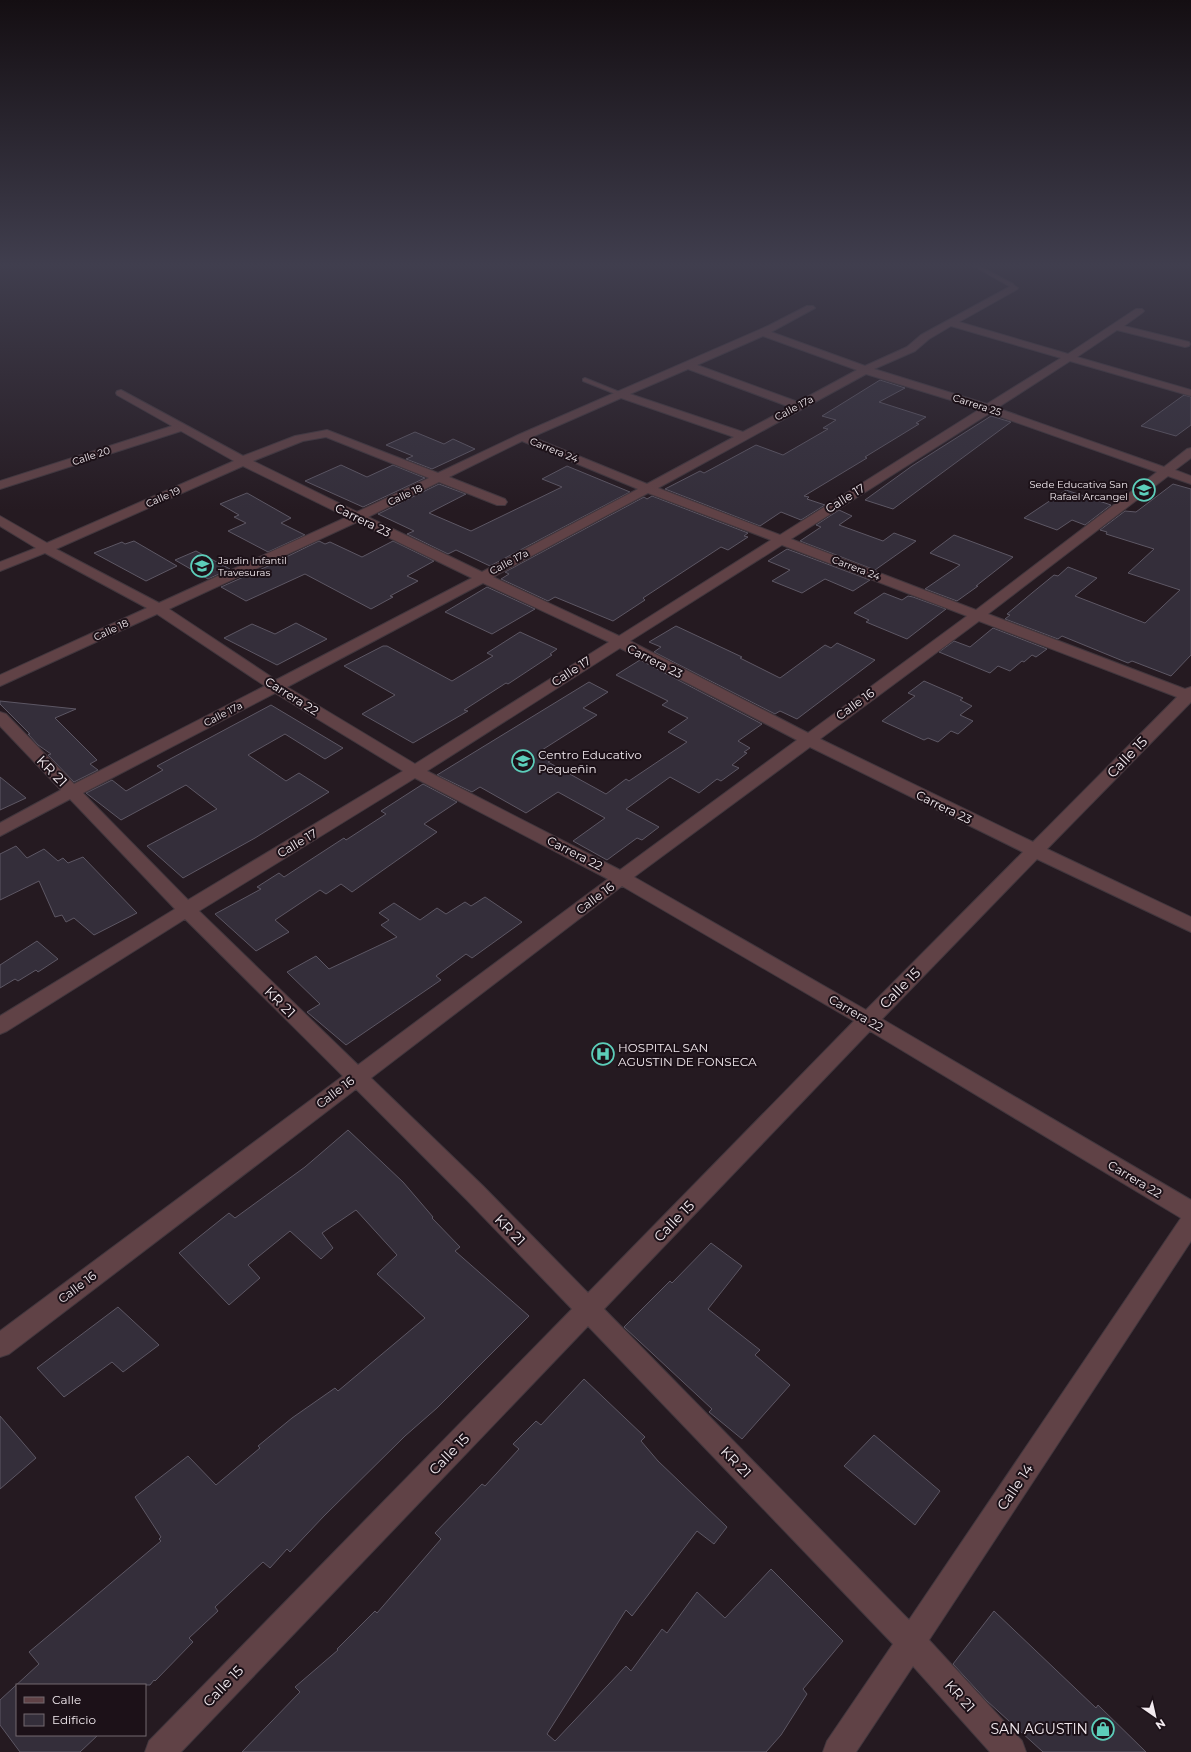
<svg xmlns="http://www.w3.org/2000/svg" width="1191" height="1752" viewBox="0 0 1191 1752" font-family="Montserrat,sans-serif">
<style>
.building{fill:#342e3a;stroke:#5d5764}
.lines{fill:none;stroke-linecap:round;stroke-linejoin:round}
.service-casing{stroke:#42373e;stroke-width:2}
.minor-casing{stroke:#42373e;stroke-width:2}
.service{fill:#604246;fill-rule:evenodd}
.minor{fill:#604246;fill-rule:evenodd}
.labels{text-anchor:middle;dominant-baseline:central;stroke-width:4;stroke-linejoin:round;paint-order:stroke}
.far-street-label{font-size:10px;fill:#f2eaef;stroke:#1c1118}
.far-poi-label{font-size:10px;fill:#f2eaef;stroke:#1c1118;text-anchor:end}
.street-label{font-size:12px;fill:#f2eaef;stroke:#1c1118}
.poi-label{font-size:12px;fill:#f2eaef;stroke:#1c1118;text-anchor:start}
.near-street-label{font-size:14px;fill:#f2eaef;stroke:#1c1118}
.near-poi-label{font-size:14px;fill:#f2eaef;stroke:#1c1118;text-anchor:end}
</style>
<rect width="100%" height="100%" fill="#251a21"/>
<g class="building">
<path d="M 880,380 L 905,388 L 879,402 L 926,417 L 916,423 L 919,424 L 865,457 L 867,458 L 804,496 L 809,497 L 807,499 L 825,505 L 801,520 L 781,512 L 760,526 L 665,489 L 700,471 L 704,473 L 756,445 L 783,455 L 828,429 L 823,428 L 836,420 L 822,416 Z"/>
<path d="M 1184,395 L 1191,397 L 1191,425 L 1176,436 L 1141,426 Z"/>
<path d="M 991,416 L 1011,422 L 893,509 L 865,500 L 912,466 Z"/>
<path d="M 415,432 L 444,444 L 453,439 L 475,449 L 432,469 L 406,459 L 413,456 L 386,445 Z"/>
<path d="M 341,465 L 367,477 L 393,465 L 425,478 L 363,507 L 305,481 Z"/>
<path d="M 567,466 L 630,492 L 490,566 L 456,550 L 448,554 L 407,534 L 414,531 L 378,514 L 439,484 L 466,494 L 429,513 L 471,531 L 562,487 L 542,479 Z"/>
<path d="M 1173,484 L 1191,489 L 1191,655 L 1171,676 L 1132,661 L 1128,663 L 1062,636 L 1058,639 L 1005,619 L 1010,615 L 1007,614 L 1032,593 L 1054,575 L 1058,576 L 1068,567 L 1097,578 L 1075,596 L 1145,623 L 1180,590 L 1128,573 L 1154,549 L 1106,534 L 1107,532 L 1100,530 L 1125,511 L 1136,512 Z"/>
<path d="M 1066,490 L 1111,505 L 1085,525 L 1072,520 L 1057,530 L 1024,518 Z"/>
<path d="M 247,493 L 291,518 L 281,523 L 305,535 L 268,552 L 228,531 L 246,523 L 234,517 L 239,515 L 220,504 Z"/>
<path d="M 652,496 L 748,533 L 744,536 L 748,537 L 728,550 L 721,547 L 643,598 L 645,600 L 613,621 L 555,597 L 548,601 L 501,579 L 509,574 L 505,572 L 644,497 L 647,499 Z"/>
<path d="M 839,510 L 852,516 L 839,525 L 883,541 L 894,533 L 916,541 L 875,570 L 800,541 L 821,527 L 816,525 Z"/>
<path d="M 954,535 L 1013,557 L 976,586 L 978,586 L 957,601 L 925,589 L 960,565 L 930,553 Z"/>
<path d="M 134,541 L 177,566 L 146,581 L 94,553 L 122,542 L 125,544 Z"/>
<path d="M 319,541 L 325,544 L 330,542 L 362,557 L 393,541 L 434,561 L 407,576 L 418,581 L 390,596 L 393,597 L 371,609 L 305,574 L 246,601 L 221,587 L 284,559 L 282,559 Z"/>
<path d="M 787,549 L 870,580 L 853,591 L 825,579 L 802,593 L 772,581 L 790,570 L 768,561 Z"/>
<path d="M 196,551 L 230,569 L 208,579 L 175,560 Z"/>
<path d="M 487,587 L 535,609 L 492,634 L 445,612 Z"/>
<path d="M 884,593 L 902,600 L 908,596 L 913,597 L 946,609 L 907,639 L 866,622 L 869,620 L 854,613 Z"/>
<path d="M 296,623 L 327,639 L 277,665 L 224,638 L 252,624 L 275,634 Z"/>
<path d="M 676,626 L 742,657 L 740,658 L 780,678 L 825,645 L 831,648 L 837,643 L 875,660 L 797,719 L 780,711 L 775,714 L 654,652 L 661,647 L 649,642 Z"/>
<path d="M 993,628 L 1047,649 L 1036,657 L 1032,655 L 1024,662 L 1022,661 L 1010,671 L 998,666 L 990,673 L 939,652 L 954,641 L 970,647 Z"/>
<path d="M 520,632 L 557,649 L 550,654 L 552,655 L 508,684 L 506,683 L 464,710 L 468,711 L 413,743 L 362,714 L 395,695 L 344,666 L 383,646 L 387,646 L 452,681 L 493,656 L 487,653 Z"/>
<path d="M 640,660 L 762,724 L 738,741 L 750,748 L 744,752 L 747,753 L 732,765 L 739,768 L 721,781 L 717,779 L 699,793 L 670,777 L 626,809 L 659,827 L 642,840 L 637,838 L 607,860 L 573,841 L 605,818 L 558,792 L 526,813 L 480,787 L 472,792 L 437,775 L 589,682 L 608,692 L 583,708 L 597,715 L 542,750 L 555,758 L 548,762 L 606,794 L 626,779 L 629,781 L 687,742 L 668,732 L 688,718 L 662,705 L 668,701 L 616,675 Z"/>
<path d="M 924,681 L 963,698 L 960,700 L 972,706 L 960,715 L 973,721 L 958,734 L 951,731 L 938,742 L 928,738 L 924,740 L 882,721 L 915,696 L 908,693 Z"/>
<path d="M 0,701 L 76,709 L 55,718 L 97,760 L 90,764 L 98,770 L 74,782 L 48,755 L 51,754 L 38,745 L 28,734 L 30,734 L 0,704 Z"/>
<path d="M 271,705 L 343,748 L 325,759 L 285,734 L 248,755 L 286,781 L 299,773 L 329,792 L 255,838 L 183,878 L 147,846 L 217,809 L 186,785 L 121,820 L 86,793 L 112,780 L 126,791 L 163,770 L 157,766 Z"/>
<path d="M 0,777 L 26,798 L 0,810 Z"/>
<path d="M 423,784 L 457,802 L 424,824 L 437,832 L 352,892 L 341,884 L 326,894 L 320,890 L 275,920 L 289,932 L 256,951 L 215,914 L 261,889 L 257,887 L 279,873 L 284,877 L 344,838 L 346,840 L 386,814 L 381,811 Z"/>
<path d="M 16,846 L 27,858 L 44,849 L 58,861 L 63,858 L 68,863 L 83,857 L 137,913 L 94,935 L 74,918 L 66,922 L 62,915 L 55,917 L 39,881 L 0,900 L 0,854 Z"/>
<path d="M 485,897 L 522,922 L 472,958 L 466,954 L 436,976 L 441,980 L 346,1045 L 307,1012 L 320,1004 L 287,972 L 316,956 L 329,969 L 397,937 L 381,925 L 389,920 L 379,913 L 394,903 L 420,920 L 437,908 L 446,914 L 465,902 L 471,906 Z"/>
<path d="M 37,941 L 58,959 L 38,972 L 36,970 L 18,981 L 15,979 L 0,988 L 0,965 Z"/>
<path d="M 348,1130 L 403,1182 L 433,1217 L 432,1218 L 460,1247 L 455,1251 L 529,1316 L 437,1408 L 405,1436 L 324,1516 L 290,1552 L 287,1549 L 270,1568 L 263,1562 L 215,1607 L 218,1611 L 189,1638 L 193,1642 L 155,1681 L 154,1680 L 150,1685 L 17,1685 L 17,1735 L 98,1735 L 80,1752 L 20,1752 L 0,1725 L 0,1700 L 39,1664 L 29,1652 L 161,1541 L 159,1539 L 161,1537 L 135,1497 L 188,1456 L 216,1485 L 260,1448 L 258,1446 L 292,1418 L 335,1388 L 338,1391 L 425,1318 L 377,1274 L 397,1255 L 356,1210 L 322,1233 L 333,1248 L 321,1259 L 290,1231 L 248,1265 L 260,1278 L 229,1305 L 179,1253 L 229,1213 L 235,1218 L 305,1167 Z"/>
<path d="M 711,1243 L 742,1266 L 708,1309 L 760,1350 L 755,1355 L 790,1385 L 742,1439 L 709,1412 L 712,1409 L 624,1327 L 670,1281 L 672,1283 Z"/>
<path d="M 118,1307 L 159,1345 L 123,1372 L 112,1362 L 64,1397 L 37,1368 Z"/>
<path d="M 584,1379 L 645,1437 L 641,1441 L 658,1461 L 727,1527 L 714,1544 L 697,1531 L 632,1616 L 626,1610 L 547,1734 L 555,1741 L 626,1666 L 631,1671 L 662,1629 L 667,1633 L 697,1592 L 725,1618 L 771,1569 L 843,1641 L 803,1689 L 807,1694 L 781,1735 L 766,1752 L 242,1752 L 300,1692 L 295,1687 L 338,1650 L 337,1649 L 375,1611 L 377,1613 L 441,1539 L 435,1533 L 482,1484 L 485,1486 L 519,1449 L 513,1444 L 536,1421 L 541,1425 Z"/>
<path d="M 0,1416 L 36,1458 L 0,1489 Z"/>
<path d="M 874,1435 L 940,1491 L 915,1525 L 844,1466 Z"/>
<path d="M 994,1611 L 1096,1708 L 1098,1705 L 1146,1752 L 1043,1752 L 987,1701 L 953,1664 Z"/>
</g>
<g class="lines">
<g class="service-casing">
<g id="service">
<path d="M 972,265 L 977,265 L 1013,284 L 1015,288 L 1011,289 L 1009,286 Z"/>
<path d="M 585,378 L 622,393 L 623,394 L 618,395 L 583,381 L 583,379 Z"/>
</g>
</g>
<g class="minor-casing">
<path id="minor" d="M 1013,285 L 1018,288 L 1016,290 L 959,322 L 1068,354 L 1136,309 L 1142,309 L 1144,311 L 1142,313 L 1124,326 L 1189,342 L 1190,344 L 1189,346 L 1185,347 L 1117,330 L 1077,357 L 1191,390 L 1191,396 L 1070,361 L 997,408 L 1164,467 L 1187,449 L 1191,448 L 1191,458 L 1175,470 L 1191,476 L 1191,484 L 1168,476 L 988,614 L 1185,689 L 1191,687 L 1191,702 L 1047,849 L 1191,917 L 1191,932 L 1037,859 L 882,1019 L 1191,1200 L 1191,1241 L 929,1640 L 1022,1741 L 1026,1752 L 990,1752 L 913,1666 L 856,1752 L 823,1752 L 827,1741 L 893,1644 L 588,1326 L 181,1752 L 145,1752 L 149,1741 L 572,1309 L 467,1200 L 356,1089 L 9,1354 L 0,1357 L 0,1331 L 343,1076 L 185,919 L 7,1031 L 0,1034 L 0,1016 L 175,909 L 70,799 L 0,836 L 0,823 L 61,790 L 0,726 L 0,712 L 6,714 L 74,784 L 265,686 L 157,614 L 0,686 L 0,675 L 147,608 L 45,553 L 0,571 L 0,562 L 36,548 L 0,526 L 0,516 L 47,543 L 234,461 L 181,431 L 0,489 L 0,481 L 172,426 L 117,395 L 116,393 L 117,391 L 121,390 L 243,456 L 295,436 L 327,430 L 438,473 L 518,435 L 768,326 L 807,306 L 813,306 L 815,308 L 771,332 L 865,366 L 907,347 L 921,335 ZM 951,326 L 1061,358 L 987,404 L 874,369 L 915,351 L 929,339 ZM 763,336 L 857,370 L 798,402 L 697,365 ZM 688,369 L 790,407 L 743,432 L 630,394 ZM 866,374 L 980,409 L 780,535 L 658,488 ZM 621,398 L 734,437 L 647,484 L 532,437 ZM 990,413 L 1157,472 L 976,610 L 791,539 ZM 326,437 L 429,478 L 357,512 L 253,461 L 303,441 ZM 522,441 L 638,489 L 482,572 L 368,517 L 439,482 L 497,505 L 505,505 L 507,502 L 505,499 L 449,477 ZM 243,466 L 347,517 L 159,603 L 56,549 ZM 648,493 L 771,540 L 619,636 L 493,577 ZM 357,522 L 472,578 L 276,680 L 169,609 ZM 782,545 L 967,616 L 808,733 L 630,641 ZM 483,583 L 609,642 L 415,764 L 287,687 ZM 979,621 L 1177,697 L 1033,842 L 820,739 ZM 620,648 L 797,740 L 620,870 L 427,771 ZM 275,693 L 403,771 L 188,900 L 83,793 ZM 810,747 L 1023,852 L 866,1010 L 634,877 ZM 415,778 L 608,879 L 358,1065 L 199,911 ZM 622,886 L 854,1021 L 588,1293 L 483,1186 L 371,1078 ZM 870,1031 L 1181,1218 L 909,1620 L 604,1309 Z"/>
</g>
<use href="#service" class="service"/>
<use href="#minor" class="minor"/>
</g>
<linearGradient id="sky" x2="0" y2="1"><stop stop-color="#140e12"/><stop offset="0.52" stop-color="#403e4e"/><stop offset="1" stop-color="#403e4e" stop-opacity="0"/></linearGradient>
<rect width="1191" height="510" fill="url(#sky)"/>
<defs>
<g id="school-ring" transform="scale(1.15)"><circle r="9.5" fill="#1c1118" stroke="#5cceba" stroke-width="1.5"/><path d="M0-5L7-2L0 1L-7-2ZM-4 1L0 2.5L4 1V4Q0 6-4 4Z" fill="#5cceba"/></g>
<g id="hospital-ring" transform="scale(1.15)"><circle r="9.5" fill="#1c1118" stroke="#5cceba" stroke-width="1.5"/><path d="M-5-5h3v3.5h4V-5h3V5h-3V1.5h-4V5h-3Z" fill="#5cceba"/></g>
<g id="shop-ring" transform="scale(1.15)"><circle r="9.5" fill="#1c1118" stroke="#5cceba" stroke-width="1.5"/><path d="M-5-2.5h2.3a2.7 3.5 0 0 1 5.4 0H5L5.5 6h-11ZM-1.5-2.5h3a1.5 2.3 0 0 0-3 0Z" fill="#5cceba"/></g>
</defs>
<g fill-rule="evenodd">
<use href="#school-ring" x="1144" y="490"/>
<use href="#school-ring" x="202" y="566"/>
<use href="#school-ring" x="523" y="761"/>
<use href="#hospital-ring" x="603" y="1054"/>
<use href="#shop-ring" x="1103" y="1729"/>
</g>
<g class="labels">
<g class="far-street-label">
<text transform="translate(977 405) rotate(18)">Carrera 25</text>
<text transform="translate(794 408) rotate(-28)">Calle 17a</text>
<text transform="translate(554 450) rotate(22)">Carrera 24</text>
<text transform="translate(91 456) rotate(-18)">Calle 20</text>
<text transform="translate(405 495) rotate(-25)">Calle 18</text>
<text transform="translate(163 497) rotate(-24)">Calle 19</text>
<text transform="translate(509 562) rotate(-28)">Calle 17a</text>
<text transform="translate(856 568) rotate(21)">Carrera 24</text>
<text transform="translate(111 630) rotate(-25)">Calle 18</text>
<text transform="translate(223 714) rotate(-27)">Calle 17a</text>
</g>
<g class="far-poi-label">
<text x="1128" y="484">Sede Educativa San<tspan x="1128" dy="12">Rafael Arcangel</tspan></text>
<text x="218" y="560" text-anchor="start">Jardin Infantil<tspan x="218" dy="12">Travesuras</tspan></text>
</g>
<g class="street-label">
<text transform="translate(845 498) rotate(-32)">Calle 17</text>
<text transform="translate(363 520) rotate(26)">Carrera 23</text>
<text transform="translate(655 661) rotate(27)">Carrera 23</text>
<text transform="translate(571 671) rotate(-33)">Calle 17</text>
<text transform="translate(292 696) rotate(32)">Carrera 22</text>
<text transform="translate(855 704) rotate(-36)">Calle 16</text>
<text transform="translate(944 807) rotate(26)">Carrera 23</text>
<text transform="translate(297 843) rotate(-31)">Calle 17</text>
<text transform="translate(575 853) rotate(27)">Carrera 22</text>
<text transform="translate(595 898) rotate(-37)">Calle 16</text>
<text transform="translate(856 1013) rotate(30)">Carrera 22</text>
<text transform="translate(335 1092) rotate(-37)">Calle 16</text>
<text transform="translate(1135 1179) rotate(31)">Carrera 22</text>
<text transform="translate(77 1287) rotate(-37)">Calle 16</text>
</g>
<g class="poi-label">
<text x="538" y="754">Centro Educativo<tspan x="538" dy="14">Pequeñin</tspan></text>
<text x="618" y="1047">HOSPITAL SAN<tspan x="618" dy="14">AGUSTIN DE FONSECA</tspan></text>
</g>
<g class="near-street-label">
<text transform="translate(1127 757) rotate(-46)">Calle 15</text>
<text transform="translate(52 771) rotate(46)">KR 21</text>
<text transform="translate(900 988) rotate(-45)">Calle 15</text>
<text transform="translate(280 1002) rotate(45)">KR 21</text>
<text transform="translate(674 1221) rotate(-46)">Calle 15</text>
<text transform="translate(510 1230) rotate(46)">KR 21</text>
<text transform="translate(449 1454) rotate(-46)">Calle 15</text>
<text transform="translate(736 1462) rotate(46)">KR 21</text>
<text transform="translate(1015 1487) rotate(-56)">Calle 14</text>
<text transform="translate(223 1686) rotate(-46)">Calle 15</text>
<text transform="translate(960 1696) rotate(48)">KR 21</text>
</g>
<g class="near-poi-label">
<text x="1088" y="1729">SAN AGUSTIN</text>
</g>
</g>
<rect x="16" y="1684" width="130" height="52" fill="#1c1118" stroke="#72686e"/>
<rect x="24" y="1697" width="20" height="6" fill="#604246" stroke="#72686e"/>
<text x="52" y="1704" font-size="12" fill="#f2eaef">Calle</text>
<rect x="24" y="1714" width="20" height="12" fill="#342e3a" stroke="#72686e"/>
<text x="52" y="1724" font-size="12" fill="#f2eaef">Edificio</text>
<g transform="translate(1155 1716) rotate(146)" stroke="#1c1118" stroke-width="3" paint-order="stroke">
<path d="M0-3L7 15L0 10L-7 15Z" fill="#f2eaef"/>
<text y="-6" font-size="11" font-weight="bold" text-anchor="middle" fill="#f2eaef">N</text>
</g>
</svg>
